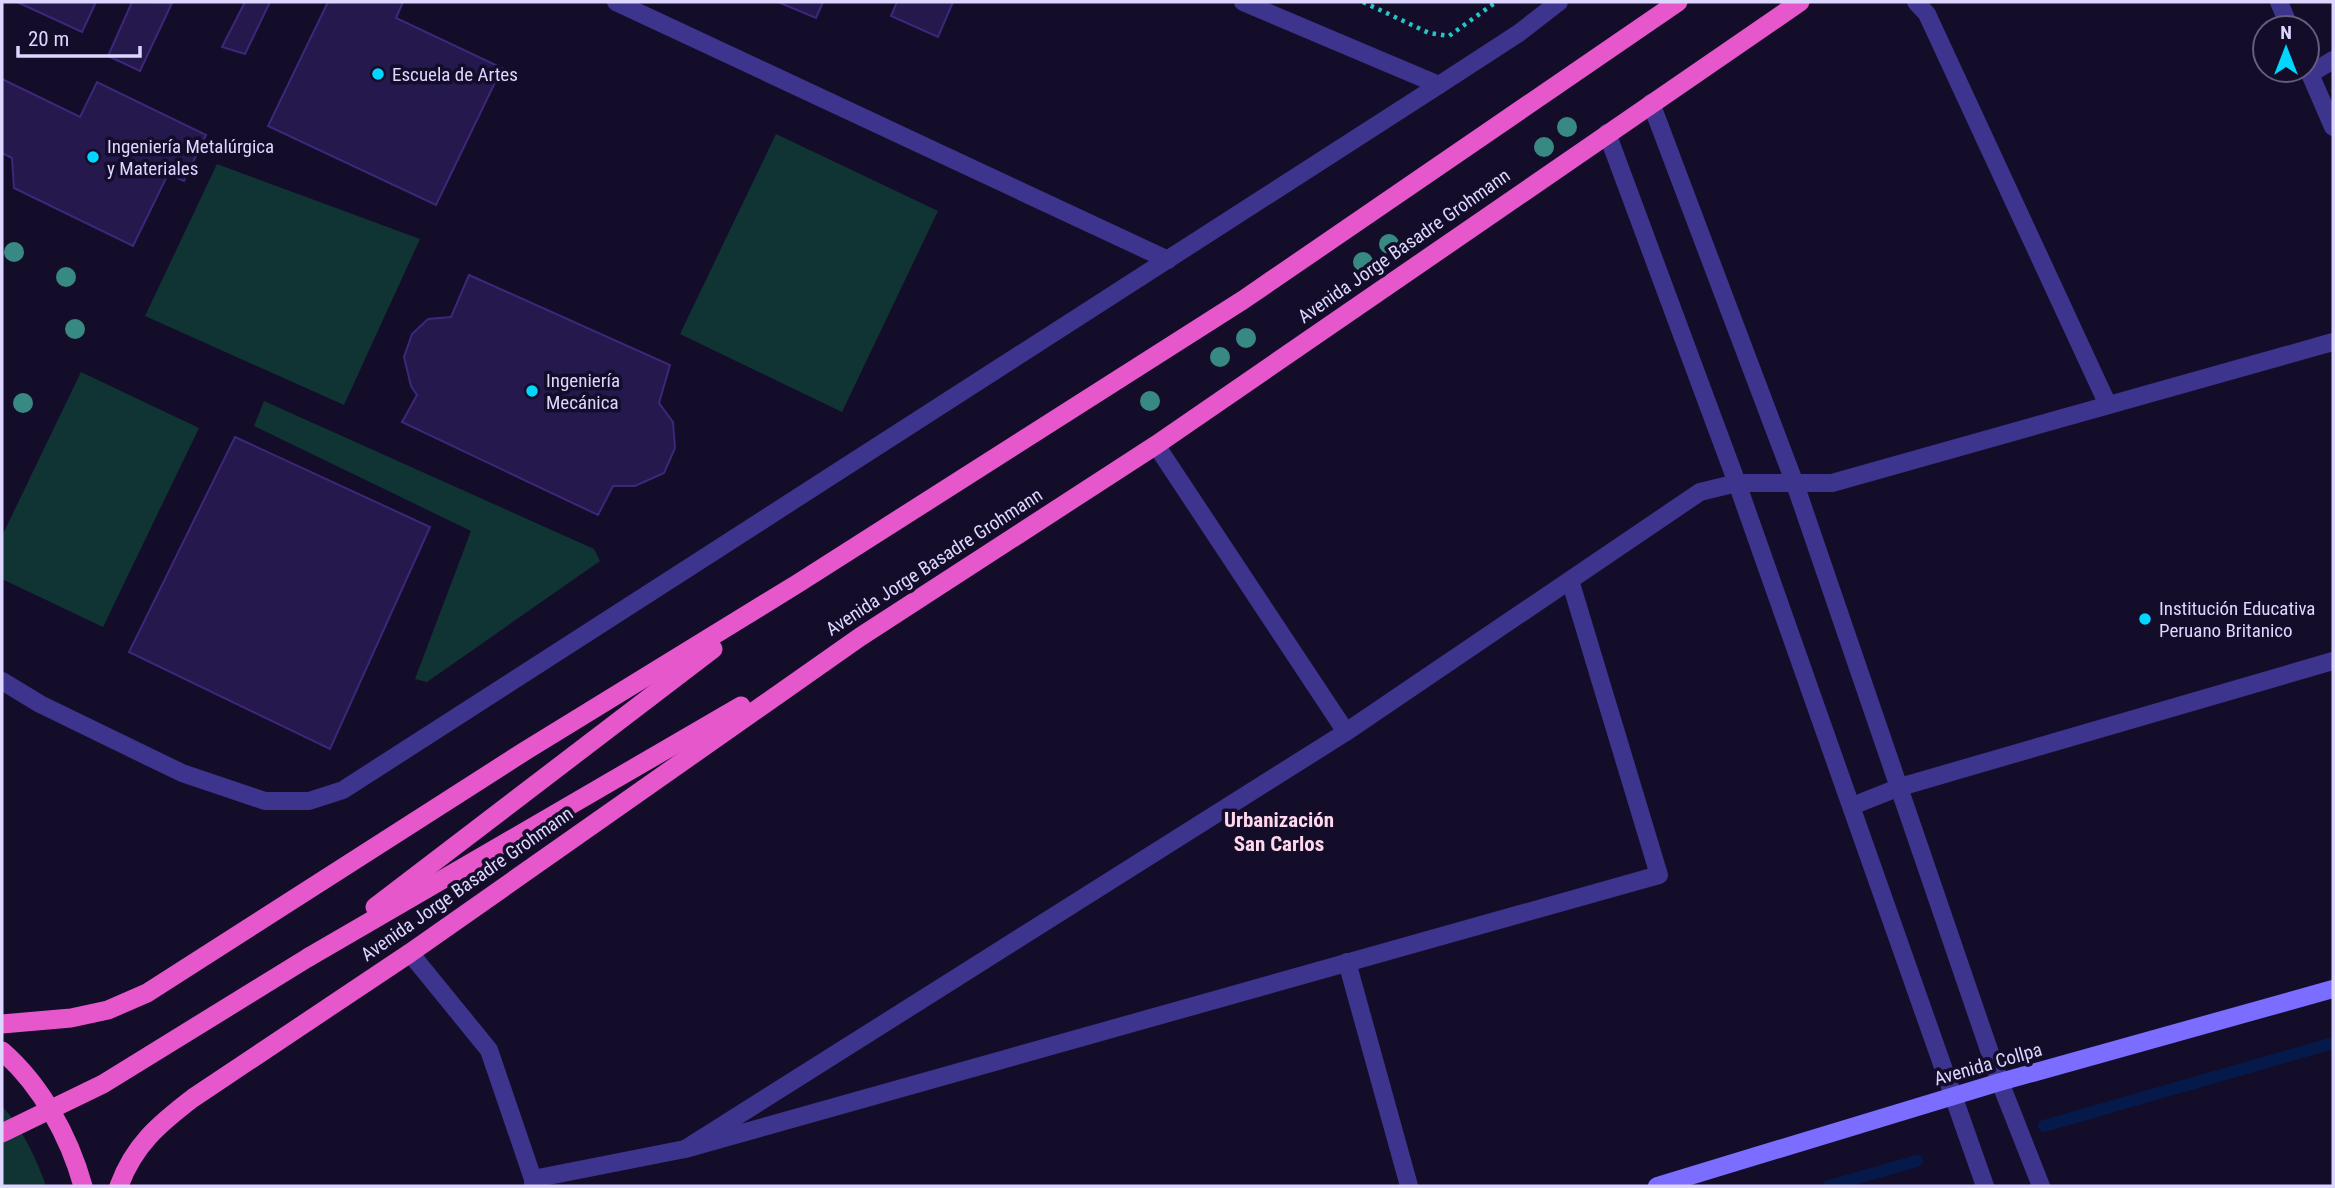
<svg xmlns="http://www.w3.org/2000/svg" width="2335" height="1188" viewBox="0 0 2335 1188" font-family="'Roboto Condensed',sans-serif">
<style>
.green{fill:#103334}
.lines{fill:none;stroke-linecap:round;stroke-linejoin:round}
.stream{stroke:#051a4b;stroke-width:12}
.building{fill:#25184c;stroke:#3d277b;stroke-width:2}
.path{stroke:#23c5c6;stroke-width:4.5;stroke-dasharray:3.5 5;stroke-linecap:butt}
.service{stroke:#3d348d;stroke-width:18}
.minor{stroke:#3d348d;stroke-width:18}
.tertiary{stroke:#3d348d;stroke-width:18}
.secondary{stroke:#7a6dff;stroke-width:18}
.trunk{stroke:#e657cc;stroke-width:19}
.trunk-bridge{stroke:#e657cc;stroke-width:19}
.tree{fill:#388884}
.poi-dot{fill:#02d6ff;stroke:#140d29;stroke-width:2.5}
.labels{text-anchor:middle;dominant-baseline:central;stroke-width:7;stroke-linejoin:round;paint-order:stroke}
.poi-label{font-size:19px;fill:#ddd6ff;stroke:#140d29;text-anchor:start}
.street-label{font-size:19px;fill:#ddd6ff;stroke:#140d29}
.neighbourhood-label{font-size:21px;font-weight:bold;fill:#ffd8ee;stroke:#140d29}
</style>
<rect width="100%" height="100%" fill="#140d29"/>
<g class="green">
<path d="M 776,134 L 938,211 L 842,412 L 680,334 Z"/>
<path d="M 217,164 L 420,239 L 344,405 L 145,316 Z"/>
<path d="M 81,372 L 199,428 L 103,627 L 2,579 L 2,536 Z"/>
<path d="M 264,401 L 594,549 L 600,561 L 427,682 L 415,679 L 471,531 L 254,426 Z"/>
<path d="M 2,1106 C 22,1128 36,1158 46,1186 L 2,1186 Z"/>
</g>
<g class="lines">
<g class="stream">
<path d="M 2044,1126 L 2333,1043"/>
<path d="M 1829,1186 L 1917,1161"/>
</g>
</g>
<g class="building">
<path d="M 17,2 L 96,2 L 82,32 Z"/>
<path d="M 132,2 L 172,3 L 140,71 L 108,56 Z"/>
<path d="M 245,2 L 270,2 L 245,54 L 222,47 Z"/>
<path d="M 328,2 L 403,2 L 396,18 L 502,68 L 436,205 L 268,126 Z"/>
<path d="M 778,2 L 823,2 L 816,18 Z"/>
<path d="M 897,2 L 953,2 L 938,37 L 891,16 Z"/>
<path d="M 2,79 L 80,117 L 97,82 L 206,135 L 184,181 L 168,174 L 133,246 L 14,188 L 12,158 L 2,153 Z"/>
<path d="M 469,275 L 670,365 L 659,403 L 673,422 L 675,448 L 664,473 L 635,486 L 613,486 L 598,515 L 402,422 L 417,395 L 411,386 L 404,357 L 412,334 L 428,319 L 451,317 Z"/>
<path d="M 235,437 L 430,527 L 330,749 L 129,652 Z"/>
</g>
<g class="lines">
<path class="path" d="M 1363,2 L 1429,33 L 1449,36 L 1496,2"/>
<g class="service">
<path d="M 616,2 L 1168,260"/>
<path d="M 1243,2 L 1439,85"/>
<path d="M 2,681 L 40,704 L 182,773 L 265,801 L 309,801 L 343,790 L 1439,85 L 1519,33 L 1559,2"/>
</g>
<g class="minor">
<path d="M 1916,2 L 1927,14 L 2108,405"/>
<path d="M 2279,2 L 2290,28"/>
<path d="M 2307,67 L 2333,127"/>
<path d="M 2310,74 L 2333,60"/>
<path d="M 1156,445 L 1346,732"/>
<path d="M 1852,806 L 1900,787 L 2333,661"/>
<path d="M 410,953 L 489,1050 L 533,1179 L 533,1186"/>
<path d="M 1347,962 L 1409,1186"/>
<path d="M 685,1149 L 1346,732 L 1700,492 L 1737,483 L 1832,483 L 2333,342"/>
<path d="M 533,1179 L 685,1149 L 1659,875 L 1570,580"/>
</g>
<g class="tertiary">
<path d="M 1651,103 L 1795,484 L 2000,1082 L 2041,1186"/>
<path d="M 1607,133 L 1737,483 L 1985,1186"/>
</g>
<path class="secondary" d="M 1657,1186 L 2000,1082 L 2333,989"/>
<g class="trunk">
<path d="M 375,907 L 713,649"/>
<path d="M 309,957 L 741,706"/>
<path d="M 2,1024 L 71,1018 L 108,1010 L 147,993 L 525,751 L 797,584 L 1243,300 L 1678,2"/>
<path d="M 2,1051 C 41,1085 69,1136 83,1186"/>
<path d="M 119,1186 C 134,1145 159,1124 193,1098 L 410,953 L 860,637 L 1156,445 L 1800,2"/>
</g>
<path class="trunk-bridge" d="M 2,1133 L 103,1084 L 309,957"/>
</g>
<g class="tree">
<circle cx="1567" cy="127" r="10"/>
<circle cx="1544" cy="147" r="10"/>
<circle cx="1389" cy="244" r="10"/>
<circle cx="14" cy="252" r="10"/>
<circle cx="1363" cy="262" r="10"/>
<circle cx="66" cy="277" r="10"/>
<circle cx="75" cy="329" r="10"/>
<circle cx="1246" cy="338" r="10"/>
<circle cx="1220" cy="357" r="10"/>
<circle cx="1150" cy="401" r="10"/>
<circle cx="23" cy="403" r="10"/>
</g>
<g class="poi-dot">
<circle cx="378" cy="74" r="7"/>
<circle cx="93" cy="157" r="7"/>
<circle cx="532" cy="391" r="7"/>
<circle cx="2145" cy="619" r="7"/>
</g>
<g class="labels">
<g class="poi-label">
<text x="392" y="74">Escuela de Artes</text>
<text x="107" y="146">Ingeniería Metalúrgica<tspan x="107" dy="22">y Materiales</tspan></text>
<text x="546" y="380">Ingeniería<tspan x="546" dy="22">Mecánica</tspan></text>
<text x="2159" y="608">Institución Educativa<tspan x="2159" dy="22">Peruano Britanico</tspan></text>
</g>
<g class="street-label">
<text transform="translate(1404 246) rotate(-35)">Avenida Jorge Basadre Grohmann</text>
<text transform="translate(934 562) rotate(-33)">Avenida Jorge Basadre Grohmann</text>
<text transform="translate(467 884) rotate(-35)">Avenida Jorge Basadre Grohmann</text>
<text transform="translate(1988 1064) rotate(-16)">Avenida Collpa</text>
</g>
<g class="neighbourhood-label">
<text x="1279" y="820">Urbanización<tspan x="1279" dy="24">San Carlos</tspan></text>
</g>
</g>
<rect width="2335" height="1188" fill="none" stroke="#ddd6ff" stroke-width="7"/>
<g transform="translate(2286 49)"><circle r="33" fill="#140d29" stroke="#645d7f" stroke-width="2"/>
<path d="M0-5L12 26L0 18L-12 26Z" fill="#02d6ff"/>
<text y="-10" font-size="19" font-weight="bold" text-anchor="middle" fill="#ddd6ff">N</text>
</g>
<path d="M18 46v10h122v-10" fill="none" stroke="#ddd6ff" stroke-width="3.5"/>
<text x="28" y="46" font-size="21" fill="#ddd6ff" stroke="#140d29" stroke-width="5" paint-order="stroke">20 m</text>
</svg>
